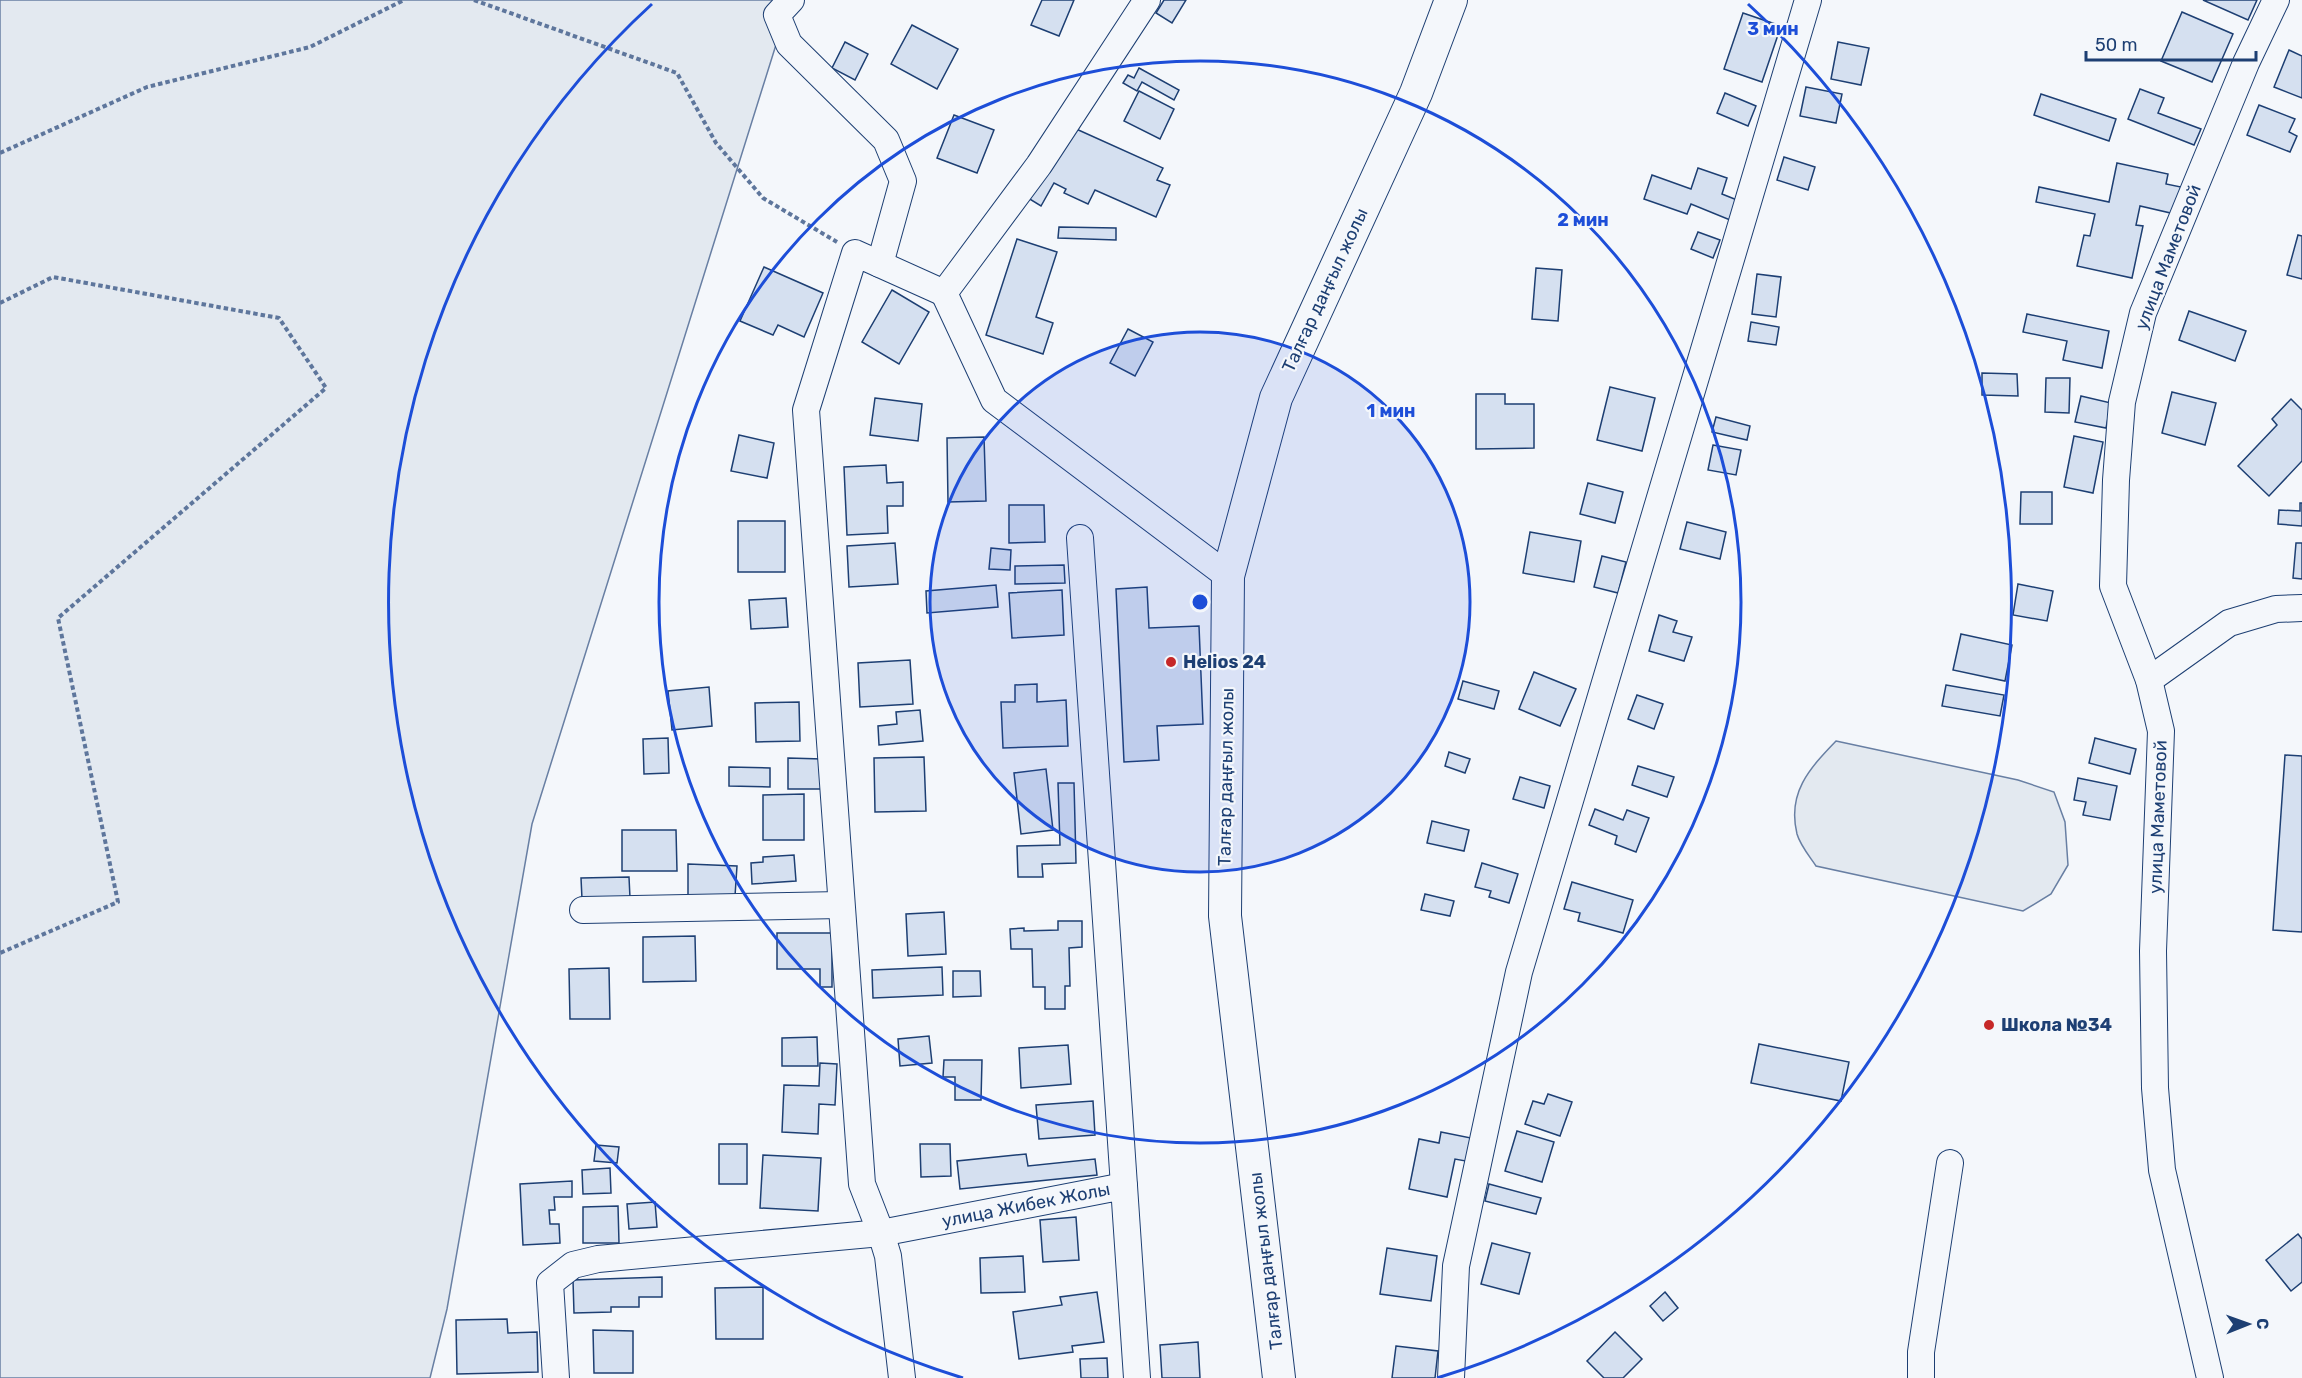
<svg xmlns="http://www.w3.org/2000/svg" width="2302" height="1378" viewBox="0 0 2302 1378" font-family="Rubik,sans-serif">
<style>
.green{fill:#e3e9f0;stroke:#687fa3;stroke-width:1.5}
.building{fill:#d5e0f0;stroke:#1d3f73;stroke-width:1.5}
.lines{fill:none;stroke-linecap:round;stroke-linejoin:round}
.minor-casing{stroke:#1d3f73;stroke-width:28}
.major-casing{stroke:#1d3f73;stroke-width:34}
.path{stroke:#5e769c;stroke-width:4;stroke-dasharray:4.5 3;stroke-linecap:butt}
.minor{stroke:#f4f7fb;stroke-width:26}
.major{stroke:#f4f7fb;stroke-width:32}
.ring{fill:none;stroke:#1d4ed8;stroke-width:3}
.poi-dot{fill:#c62828;stroke:#f4f7fb;stroke-width:2}
.labels{text-anchor:middle;dominant-baseline:central;stroke-width:4.5;stroke-linejoin:round;paint-order:stroke}
.street-label{font-size:18px;fill:#1d3f73;stroke:#f4f7fb}
.poi-label{font-size:18px;font-weight:bold;fill:#1d3f73;stroke:#f4f7fb;text-anchor:start}
.centre{fill:#1d4ed8;stroke:#f4f7fb;stroke-width:3}
.ring-label{font-size:18px;text-anchor:middle;font-weight:bold;fill:#1d4ed8;stroke:#f4f7fb;stroke-width:4.5;stroke-linejoin:round;paint-order:stroke}
</style>
<rect width="100%" height="100%" fill="#f4f7fb"/>
<g class="green">
<path d="M 0,0 L 790,0 L 532,824 L 447,1309 L 430,1378 L 0,1378 Z"/>
<path d="M 1836,741 L 2018,780 L 2054,792 L 2065,822 L 2068,865 L 2051,894 L 2023,911 L 1816,866 C 1810,857 1800,845 1797,834 C 1787,793 1809,769 1836,741 Z"/>
</g>
<g class="building">
<path d="M 1042,0 L 1074,0 L 1059,36 L 1031,25 Z"/>
<path d="M 1164,0 L 1186,0 L 1172,23 L 1156,13 Z"/>
<path d="M 2203,0 L 2257,0 L 2248,20 Z"/>
<path d="M 2182,12 L 2233,34 L 2212,82 L 2161,61 Z"/>
<path d="M 1743,13 L 1781,26 L 1762,82 L 1724,69 Z"/>
<path d="M 912,25 L 958,49 L 937,89 L 891,64 Z"/>
<path d="M 845,42 L 868,54 L 855,80 L 832,68 Z"/>
<path d="M 1838,42 L 1869,48 L 1861,85 L 1831,79 Z"/>
<path d="M 2289,50 L 2302,56 L 2302,98 L 2274,87 Z"/>
<path d="M 1139,68 L 1179,90 L 1174,100 L 1142,82 L 1137,91 L 1123,83 L 1128,75 L 1134,78 Z"/>
<path d="M 1806,87 L 1842,94 L 1836,123 L 1800,116 Z"/>
<path d="M 2140,89 L 2164,98 L 2158,113 L 2201,129 L 2194,145 L 2128,119 Z"/>
<path d="M 1139,91 L 1174,109 L 1160,139 L 1124,121 Z"/>
<path d="M 1725,93 L 1756,106 L 1748,126 L 1717,113 Z"/>
<path d="M 2041,94 L 2116,119 L 2109,141 L 2034,115 Z"/>
<path d="M 2259,105 L 2295,119 L 2289,132 L 2297,136 L 2290,152 L 2247,135 Z"/>
<path d="M 954,115 L 994,130 L 977,173 L 937,158 Z"/>
<path d="M 1074,128 L 1163,168 L 1157,180 L 1170,185 L 1156,217 L 1095,190 L 1088,204 L 1064,193 L 1066,189 L 1054,183 L 1041,206 L 1028,198 Z"/>
<path d="M 1784,157 L 1815,167 L 1808,190 L 1777,180 Z"/>
<path d="M 2117,163 L 2168,174 L 2166,184 L 2181,187 L 2175,214 L 2140,206 L 2136,225 L 2143,226 L 2132,278 L 2077,266 L 2084,235 L 2090,236 L 2095,214 L 2036,202 L 2039,187 L 2109,202 Z"/>
<path d="M 1698,168 L 1727,178 L 1722,194 L 1742,202 L 1735,222 L 1691,204 L 1687,214 L 1644,199 L 1652,175 L 1691,189 Z"/>
<path d="M 1059,227 L 1116,228 L 1116,240 L 1058,238 Z"/>
<path d="M 1698,232 L 1720,240 L 1713,258 L 1691,249 Z"/>
<path d="M 2298,235 L 2302,236 L 2302,279 L 2287,275 Z"/>
<path d="M 1017,239 L 1057,252 L 1036,317 L 1053,323 L 1043,354 L 986,335 Z"/>
<path d="M 764,267 L 823,293 L 804,337 L 778,325 L 773,335 L 740,321 Z"/>
<path d="M 1536,268 L 1562,270 L 1558,321 L 1532,319 Z"/>
<path d="M 1757,274 L 1781,277 L 1776,317 L 1752,314 Z"/>
<path d="M 892,290 L 929,312 L 899,364 L 862,342 Z"/>
<path d="M 2189,311 L 2246,331 L 2235,361 L 2179,340 Z"/>
<path d="M 2027,314 L 2109,331 L 2102,368 L 2063,360 L 2067,341 L 2023,332 Z"/>
<path d="M 1751,322 L 1779,327 L 1776,345 L 1748,341 Z"/>
<path d="M 1128,329 L 1153,342 L 1135,376 L 1110,363 Z"/>
<path d="M 1982,373 L 2017,374 L 2018,396 L 1982,395 Z"/>
<path d="M 2046,378 L 2070,378 L 2069,413 L 2045,412 Z"/>
<path d="M 1610,387 L 1655,398 L 1642,451 L 1597,440 Z"/>
<path d="M 2172,392 L 2216,403 L 2205,445 L 2162,433 Z"/>
<path d="M 1476,394 L 1505,394 L 1505,404 L 1534,404 L 1534,448 L 1476,449 Z"/>
<path d="M 2081,396 L 2111,403 L 2106,428 L 2075,422 Z"/>
<path d="M 875,398 L 922,404 L 918,441 L 870,435 Z"/>
<path d="M 2291,399 L 2302,410 L 2302,461 L 2269,496 L 2238,466 L 2277,425 L 2272,419 Z"/>
<path d="M 1716,417 L 1750,426 L 1747,440 L 1712,432 Z"/>
<path d="M 739,435 L 774,443 L 767,478 L 731,471 Z"/>
<path d="M 2074,436 L 2103,442 L 2093,493 L 2064,487 Z"/>
<path d="M 984,437 L 986,501 L 948,502 L 947,438 Z"/>
<path d="M 1713,445 L 1741,450 L 1736,475 L 1708,470 Z"/>
<path d="M 886,465 L 887,483 L 903,482 L 903,506 L 887,506 L 888,533 L 847,535 L 844,467 Z"/>
<path d="M 1588,483 L 1623,492 L 1615,523 L 1580,514 Z"/>
<path d="M 2021,492 L 2052,492 L 2052,524 L 2020,524 Z"/>
<path d="M 2300,503 L 2302,503 L 2302,526 L 2278,524 L 2279,510 L 2300,511 Z"/>
<path d="M 1009,505 L 1044,505 L 1045,542 L 1009,543 Z"/>
<rect x="738" y="521" width="47" height="51"/>
<path d="M 1687,522 L 1726,532 L 1720,559 L 1680,549 Z"/>
<path d="M 1530,532 L 1581,541 L 1574,582 L 1523,573 Z"/>
<path d="M 895,543 L 898,584 L 849,587 L 847,546 Z"/>
<path d="M 2296,543 L 2302,543 L 2302,579 L 2293,578 Z"/>
<path d="M 991,548 L 1011,550 L 1010,570 L 989,569 Z"/>
<path d="M 1602,556 L 1626,562 L 1618,593 L 1594,587 Z"/>
<path d="M 1064,565 L 1065,583 L 1015,584 L 1015,566 Z"/>
<path d="M 2018,584 L 2053,591 L 2047,621 L 2013,615 Z"/>
<path d="M 996,585 L 998,607 L 927,613 L 926,591 Z"/>
<path d="M 1147,587 L 1149,628 L 1199,626 L 1203,724 L 1157,726 L 1159,760 L 1124,762 L 1116,589 Z"/>
<path d="M 1062,590 L 1064,635 L 1012,638 L 1009,593 Z"/>
<path d="M 786,598 L 788,627 L 751,629 L 749,600 Z"/>
<path d="M 1659,615 L 1677,621 L 1673,632 L 1692,637 L 1684,661 L 1649,651 Z"/>
<path d="M 1961,634 L 2012,645 L 2005,681 L 1953,670 Z"/>
<path d="M 910,660 L 913,704 L 860,707 L 858,663 Z"/>
<path d="M 1534,672 L 1576,689 L 1560,726 L 1519,709 Z"/>
<path d="M 1463,681 L 1499,691 L 1494,709 L 1458,699 Z"/>
<path d="M 1037,684 L 1037,702 L 1066,700 L 1068,746 L 1003,748 L 1001,702 L 1015,702 L 1015,685 Z"/>
<path d="M 1946,685 L 2004,695 L 2000,716 L 1942,706 Z"/>
<path d="M 709,687 L 712,726 L 672,730 L 668,691 Z"/>
<path d="M 1637,695 L 1663,704 L 1654,729 L 1628,719 Z"/>
<path d="M 799,702 L 800,741 L 756,742 L 755,703 Z"/>
<path d="M 920,710 L 923,741 L 879,745 L 878,726 L 897,724 L 896,712 Z"/>
<path d="M 668,738 L 669,773 L 644,774 L 643,739 Z"/>
<path d="M 2095,738 L 2136,749 L 2130,774 L 2089,763 Z"/>
<path d="M 1449,752 L 1470,759 L 1465,773 L 1445,766 Z"/>
<path d="M 2285,755 L 2302,756 L 2302,932 L 2273,930 Z"/>
<path d="M 924,757 L 926,811 L 875,812 L 874,758 Z"/>
<path d="M 788,758 L 822,759 L 821,789 L 788,789 Z"/>
<path d="M 1638,766 L 1674,777 L 1667,797 L 1632,785 Z"/>
<path d="M 729,767 L 770,768 L 770,787 L 729,786 Z"/>
<path d="M 1046,769 L 1053,830 L 1021,834 L 1014,773 Z"/>
<path d="M 1520,777 L 1550,786 L 1544,808 L 1513,799 Z"/>
<path d="M 2078,778 L 2117,786 L 2110,820 L 2083,815 L 2086,802 L 2074,800 Z"/>
<path d="M 1058,783 L 1074,783 L 1076,863 L 1042,864 L 1043,877 L 1018,877 L 1017,846 L 1060,845 Z"/>
<path d="M 804,794 L 804,840 L 763,840 L 763,795 Z"/>
<path d="M 1595,809 L 1623,820 L 1627,810 L 1649,818 L 1636,852 L 1615,844 L 1617,836 L 1589,825 Z"/>
<path d="M 1432,821 L 1469,830 L 1464,851 L 1427,843 Z"/>
<path d="M 622,830 L 676,830 L 677,871 L 622,871 Z"/>
<path d="M 794,855 L 796,881 L 752,884 L 751,863 L 763,862 L 763,857 Z"/>
<path d="M 1482,863 L 1518,874 L 1509,903 L 1489,897 L 1491,891 L 1475,887 Z"/>
<path d="M 688,864 L 737,866 L 735,896 L 688,895 Z"/>
<path d="M 629,877 L 630,898 L 582,899 L 581,878 Z"/>
<path d="M 1572,882 L 1633,900 L 1623,933 L 1578,921 L 1580,913 L 1564,909 Z"/>
<path d="M 1425,894 L 1454,901 L 1450,916 L 1421,910 Z"/>
<path d="M 944,912 L 946,954 L 908,956 L 906,914 Z"/>
<path d="M 1058,921 L 1082,921 L 1082,947 L 1069,948 L 1070,986 L 1065,986 L 1065,1009 L 1045,1009 L 1045,987 L 1033,987 L 1032,949 L 1011,949 L 1010,929 L 1024,928 L 1024,931 L 1058,930 Z"/>
<path d="M 777,933 L 832,933 L 832,987 L 820,987 L 820,969 L 777,969 Z"/>
<path d="M 695,936 L 696,981 L 643,982 L 643,937 Z"/>
<path d="M 942,967 L 943,995 L 873,998 L 872,970 Z"/>
<path d="M 609,968 L 610,1019 L 570,1019 L 569,969 Z"/>
<path d="M 953,971 L 980,971 L 981,996 L 953,997 Z"/>
<path d="M 929,1036 L 932,1063 L 900,1066 L 898,1039 Z"/>
<path d="M 817,1037 L 818,1066 L 782,1066 L 782,1038 Z"/>
<path d="M 1759,1044 L 1849,1062 L 1841,1101 L 1751,1083 Z"/>
<path d="M 1068,1045 L 1071,1084 L 1021,1088 L 1019,1048 Z"/>
<path d="M 944,1060 L 982,1060 L 981,1100 L 955,1100 L 955,1077 L 943,1077 Z"/>
<path d="M 820,1063 L 837,1064 L 835,1105 L 819,1104 L 818,1134 L 782,1132 L 784,1085 L 819,1086 Z"/>
<path d="M 1548,1094 L 1572,1102 L 1560,1136 L 1525,1124 L 1533,1101 L 1544,1104 Z"/>
<path d="M 1093,1101 L 1095,1135 L 1039,1139 L 1036,1105 Z"/>
<path d="M 1517,1131 L 1554,1142 L 1542,1182 L 1505,1171 Z"/>
<path d="M 1441,1132 L 1476,1139 L 1471,1162 L 1455,1159 L 1447,1197 L 1409,1189 L 1419,1139 L 1439,1143 Z"/>
<rect x="719" y="1144" width="28" height="40"/>
<path d="M 920,1144 L 950,1144 L 951,1176 L 921,1177 Z"/>
<path d="M 596,1145 L 619,1147 L 617,1163 L 594,1161 Z"/>
<path d="M 1026,1154 L 1028,1166 L 1095,1159 L 1097,1175 L 960,1189 L 957,1161 Z"/>
<path d="M 763,1155 L 821,1158 L 818,1211 L 760,1208 Z"/>
<path d="M 610,1168 L 611,1193 L 583,1194 L 582,1170 Z"/>
<path d="M 572,1181 L 572,1197 L 554,1197 L 555,1210 L 549,1210 L 550,1224 L 559,1224 L 560,1243 L 523,1245 L 520,1184 Z"/>
<path d="M 1489,1184 L 1541,1198 L 1536,1214 L 1485,1201 Z"/>
<path d="M 655,1202 L 657,1227 L 629,1229 L 627,1204 Z"/>
<path d="M 618,1206 L 619,1243 L 583,1243 L 583,1207 Z"/>
<path d="M 1076,1217 L 1079,1260 L 1043,1262 L 1040,1220 Z"/>
<path d="M 2298,1234 L 2302,1239 L 2302,1282 L 2291,1291 L 2266,1260 Z"/>
<path d="M 1492,1243 L 1530,1253 L 1519,1294 L 1481,1284 Z"/>
<path d="M 1387,1248 L 1437,1256 L 1431,1301 L 1380,1294 Z"/>
<path d="M 1023,1256 L 1025,1292 L 981,1293 L 980,1258 Z"/>
<path d="M 662,1277 L 662,1297 L 639,1297 L 639,1307 L 611,1307 L 611,1312 L 574,1313 L 573,1280 Z"/>
<path d="M 763,1287 L 763,1339 L 716,1339 L 715,1288 Z"/>
<path d="M 1097,1292 L 1104,1342 L 1072,1346 L 1073,1352 L 1019,1359 L 1013,1312 L 1062,1305 L 1060,1297 Z"/>
<path d="M 1665,1292 L 1678,1308 L 1663,1321 L 1650,1306 Z"/>
<path d="M 507,1319 L 508,1333 L 537,1332 L 538,1372 L 457,1374 L 456,1320 Z"/>
<path d="M 593,1330 L 633,1331 L 633,1373 L 594,1373 Z"/>
<path d="M 1615,1332 L 1642,1359 L 1623,1378 L 1604,1378 L 1587,1361 Z"/>
<path d="M 1198,1342 L 1200,1378 L 1162,1378 L 1160,1345 Z"/>
<path d="M 1396,1346 L 1438,1351 L 1435,1378 L 1392,1378 Z"/>
<path d="M 1107,1358 L 1108,1378 L 1081,1378 L 1080,1359 Z"/>
</g>
<g class="lines">
<g class="minor-casing">
<g id="minor">
<path d="M 791,0 L 777,15 L 789,44 L 886,140 L 903,181 L 880,264"/>
<path d="M 1147,0 L 1039,165 L 944,293 L 994,400 L 1228,576"/>
<path d="M 1080,538 L 1124,1186"/>
<path d="M 2149,680 L 2229,623 L 2276,609 L 2302,608"/>
<path d="M 583,910 L 841,905"/>
<path d="M 556,1378 L 550,1283 L 573,1265 L 598,1259 L 881,1233 L 1124,1186 L 1137,1378"/>
<path d="M 902,1378 L 888,1256 L 881,1233 L 862,1184 L 806,410 L 855,253 L 944,293"/>
<path d="M 1451,1378 L 1456,1266 L 1519,972 L 1808,0"/>
<path d="M 1921,1378 L 1921,1352 L 1950,1163"/>
<path d="M 2210,1378 L 2162,1170 L 2155,1088 L 2153,951 L 2161,731 L 2149,680 L 2113,586 L 2116,480 L 2122,402 L 2143,313 L 2246,63 L 2276,0"/>
</g>
</g>
<g class="major-casing">
<path id="major" d="M 1279,1378 L 1225,916 L 1228,576 L 1276,398 L 1416,93 L 1451,0"/>
</g>
<g class="path">
<path d="M 474,0 L 677,73 L 716,143 L 763,198 L 837,242"/>
<path d="M 0,153 L 147,87 L 310,47 L 404,0"/>
<path d="M 0,303 L 53,277 L 279,318 L 326,388 L 58,618 L 118,902 L 0,953"/>
</g>
<use href="#minor" class="minor"/>
<use href="#major" class="major"/>
</g>
<circle cx="1200" cy="602" r="270" fill="#1d4ed8" fill-opacity=".12"/>
<g class="ring">
<circle cx="1200" cy="602" r="270"/>
<circle cx="1200" cy="602" r="541"/>
<path d="M963 1378A811 811 0 0 1 652 4M1748 4A811 811 0 0 1 1437 1378"/>
</g>
<g class="poi-dot">
<circle cx="1171" cy="662" r="6"/>
<circle cx="1989" cy="1025" r="6"/>
</g>
<g class="labels">
<g class="street-label">
<text transform="translate(2168 257) rotate(-69)">улица Маметовой</text>
<text transform="translate(1325 290) rotate(-65)">Талғар даңғыл жолы</text>
<text transform="translate(1226 777) rotate(-89)">Талғар даңғыл жолы</text>
<text transform="translate(2158 817) rotate(-88)">улица Маметовой</text>
<text transform="translate(1026 1205) rotate(-11)">улица Жибек Жолы</text>
<text transform="translate(1266 1261) rotate(-97)">Талғар даңғыл жолы</text>
</g>
<g class="poi-label">
<text x="1183" y="662">Helios 24</text>
<text x="2001" y="1025">Школа №34</text>
</g>
</g>
<circle cx="1200" cy="602" r="9" class="centre"/>
<g class="ring-label">
<text x="1773" y="35">3 мин</text>
<text x="1583" y="226">2 мин</text>
<text x="1391" y="417">1 мин</text>
</g>
<g transform="translate(2248 1324) rotate(89)" stroke="#f4f7fb" stroke-width="4.5" paint-order="stroke">
<path d="M0-4.5L10 22L0 15L-10 22Z" fill="#1d3f73"/>
<text y="-9" font-size="16" font-weight="bold" text-anchor="middle" fill="#1d3f73">С</text>
</g>
<path d="M2086 51v9h170v-9" fill="none" stroke="#1d3f73" stroke-width="3"/>
<text x="2095" y="51" font-size="18" fill="#1d3f73" stroke="#f4f7fb" stroke-width="4.5" paint-order="stroke">50 m</text>
</svg>
